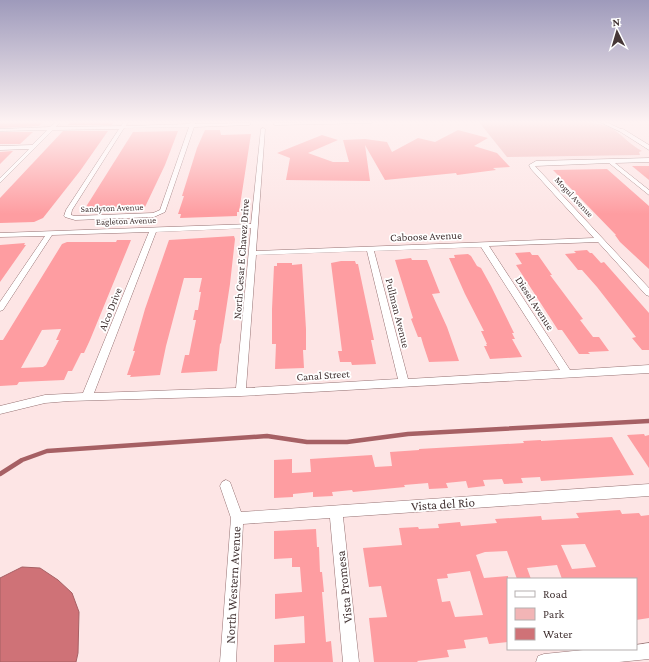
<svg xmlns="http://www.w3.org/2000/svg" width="649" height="662" viewBox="0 0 649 662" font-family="'Crimson Pro',serif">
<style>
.green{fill:#f2b5b6}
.water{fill:#cf7277;stroke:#a66064}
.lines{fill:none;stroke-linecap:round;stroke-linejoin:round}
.stream{stroke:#a66064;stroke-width:4.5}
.building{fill:#fe9da1;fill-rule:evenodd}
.minor-casing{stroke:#967273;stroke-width:1}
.tertiary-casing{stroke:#967273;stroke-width:1}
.minor{fill:#fff;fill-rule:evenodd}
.tertiary{fill:#fff;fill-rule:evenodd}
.labels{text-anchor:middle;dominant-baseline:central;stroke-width:3.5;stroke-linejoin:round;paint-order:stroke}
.far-street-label{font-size:9px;fill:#463737;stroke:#fff}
.street-label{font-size:11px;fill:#463737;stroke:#fff}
.near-street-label{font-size:13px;fill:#463737;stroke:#fff}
</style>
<rect width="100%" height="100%" fill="#fde5e5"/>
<path class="green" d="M 479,122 L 583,122 C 592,124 602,123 611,128 C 623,135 630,145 642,151 L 639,152 L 640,155 L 507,157 Z"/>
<path class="water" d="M 22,567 L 40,568 L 58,580 L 72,593 L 79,612 L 78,653 L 76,662 L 0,662 L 0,578 Z"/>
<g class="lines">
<path class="stream" d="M 0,474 L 22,460 L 47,451 L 267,436 L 307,442 L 347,442 L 408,434 L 649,421"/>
</g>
<g class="building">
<path d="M 0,122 L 43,122 L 39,126 L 0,128 Z"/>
<path d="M 71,122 L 113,122 L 112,125 L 68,125 Z"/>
<path d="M 205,130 L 220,130 L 221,135 L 251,134 L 239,212 L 237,212 L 237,216 L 180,218 L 181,214 L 178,214 L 184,196 L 182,196 L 197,148 Z"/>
<path d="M 458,130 L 488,138 L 474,146 L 497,153 L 510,167 L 493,168 L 496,170 L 457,175 L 456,173 L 385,180 L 365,145 L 370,181 L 286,180 L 290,158 L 277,153 L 322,135 L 338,140 L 308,153 L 333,162 L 349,162 L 343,140 L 365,139 L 387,142 L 392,152 L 418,138 L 435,142 Z"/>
<path d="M 63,131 L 108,131 L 80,171 L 43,218 L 34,222 L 0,223 L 0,198 Z"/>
<path d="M 178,131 L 165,165 L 145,207 L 84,210 L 133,132 Z"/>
<path d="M 0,132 L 33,132 L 20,144 L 0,144 Z"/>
<path d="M 0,151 L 0,152 L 13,151 L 0,164 Z"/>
<path d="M 632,166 L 649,166 L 649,180 Z"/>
<path d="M 607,169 L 649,206 L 649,269 L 620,242 L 615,235 L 616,235 L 553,170 Z"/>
<path d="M 234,236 L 235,239 L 230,284 L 221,343 L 220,344 L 217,371 L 181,373 L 185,355 L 189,355 L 196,320 L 193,320 L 195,310 L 198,310 L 201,292 L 199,292 L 202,278 L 184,278 L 166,346 L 160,375 L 130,377 L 131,375 L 127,375 L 135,351 L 133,351 L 145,309 L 169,240 Z"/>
<path d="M 117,240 L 131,240 L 90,340 L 84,353 L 81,353 L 72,371 L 68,371 L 64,380 L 19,382 L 17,385 L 0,386 L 0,340 L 3,340 L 62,244 L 67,242 L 116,242 ZM 61,329 L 56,340 L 59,340 L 46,365 L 43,367 L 21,368 L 42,330 Z"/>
<path d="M 25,243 L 24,245 L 26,245 L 0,282 L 0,245 Z"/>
<path d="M 587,250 L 590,253 L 592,253 L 601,263 L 604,262 L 649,313 L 649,350 L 642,350 L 632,338 L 636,337 L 597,287 L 582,270 L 578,270 L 565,254 L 576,253 L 574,251 Z"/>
<path d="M 530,252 L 532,255 L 538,255 L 552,275 L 550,275 L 583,319 L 580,320 L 593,337 L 599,337 L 609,351 L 588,352 L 590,354 L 579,354 L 562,330 L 558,330 L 516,265 L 522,264 L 515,253 Z"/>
<path d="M 468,254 L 471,256 L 477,266 L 481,268 L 491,286 L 514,333 L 512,333 L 515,339 L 512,339 L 522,357 L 490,359 L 484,346 L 487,346 L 486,344 L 487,344 L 481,331 L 484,331 L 465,294 L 449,258 L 455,258 L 454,255 Z"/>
<path d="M 411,258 L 412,260 L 427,260 L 440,293 L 432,294 L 447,327 L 459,361 L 429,362 L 423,344 L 421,337 L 418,337 L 411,319 L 413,318 L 395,260 Z"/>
<path d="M 341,261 L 355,261 L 356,264 L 358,264 L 374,340 L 371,340 L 376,364 L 352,365 L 351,362 L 340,362 L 338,351 L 342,351 L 331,263 Z"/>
<path d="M 277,263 L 292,263 L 292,265 L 302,264 L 306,329 L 306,350 L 303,350 L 304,368 L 275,369 L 276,344 L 272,344 L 272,309 L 274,266 L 277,266 Z"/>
<path d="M 644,434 L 645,436 L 649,435 L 649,468 L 627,435 Z"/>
<path d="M 612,437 L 634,475 L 541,481 L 540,477 L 521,478 L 523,483 L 504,484 L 502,479 L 483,480 L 485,486 L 468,488 L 466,481 L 446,483 L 448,488 L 429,489 L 428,483 L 404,485 L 405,487 L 353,492 L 352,490 L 332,492 L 333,496 L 313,497 L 313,492 L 293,494 L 293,497 L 274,498 L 274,460 L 292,459 L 292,473 L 311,472 L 310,459 L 372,455 L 375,467 L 392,466 L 390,452 L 419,450 L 419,449 L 524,443 L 523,441 L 541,440 L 541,441 Z"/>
<path d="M 620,510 L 622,514 L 639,513 L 641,516 L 649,515 L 649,618 L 636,620 L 636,579 L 562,579 L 557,565 L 527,568 L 531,579 L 517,579 L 507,551 L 485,552 L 476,555 L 484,578 L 508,576 L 508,642 L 489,644 L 487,637 L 464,640 L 466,648 L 447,650 L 449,657 L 417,661 L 418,662 L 374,662 L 369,618 L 387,617 L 381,586 L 369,587 L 363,548 L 402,545 L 399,528 L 418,527 L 419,529 L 439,528 L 438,524 L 460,522 L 461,526 L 497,523 L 495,519 L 541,516 L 542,520 L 579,518 L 576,513 ZM 585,544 L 596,567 L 572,569 L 561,545 ZM 470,571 L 483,615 L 455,617 L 450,601 L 442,602 L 437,579 L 448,578 L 447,574 Z"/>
<path d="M 316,529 L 317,547 L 319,547 L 320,572 L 322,572 L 324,592 L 322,592 L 326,642 L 331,641 L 333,662 L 274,662 L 274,645 L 305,643 L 304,616 L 275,619 L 275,594 L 302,592 L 300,567 L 292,567 L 292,558 L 274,559 L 274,531 Z"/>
</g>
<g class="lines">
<g class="minor-casing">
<g id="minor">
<path d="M 56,122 L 60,122 L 56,127 L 121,126 L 124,122 L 128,122 L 126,126 L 190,124 L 191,122 L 195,122 L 195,124 L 249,123 L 251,124 L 249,125 L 194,127 L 165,212 L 154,217 L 75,220 L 65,217 L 64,216 L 66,210 L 119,129 L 53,130 L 0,183 L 0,178 L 29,149 L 0,150 L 0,146 L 32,145 L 47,130 L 0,131 L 0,129 L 50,127 ZM 189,127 L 160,210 L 153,213 L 75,216 L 71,215 L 72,210 L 124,128 Z"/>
<path d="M 312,122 L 373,122 L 371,123 L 275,125 L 273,124 L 275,123 Z"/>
<path d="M 600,122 L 606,122 L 623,130 L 619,131 Z"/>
<path d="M 263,128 L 265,129 L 256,251 L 594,238 L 531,169 L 529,165 L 536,161 L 649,158 L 649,162 L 615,163 L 649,190 L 649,195 L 609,163 L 535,166 L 649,288 L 649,296 L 646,295 L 598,242 L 489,246 L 570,370 L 649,365 L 649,373 L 241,396 L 69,401 L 45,403 L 0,414 L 0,406 L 45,395 L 83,393 L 149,232 L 52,235 L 3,310 L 0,311 L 0,302 L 45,236 L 0,237 L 0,233 L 251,224 L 261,129 ZM 251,228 L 236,388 L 94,393 L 156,232 ZM 481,247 L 560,370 L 408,379 L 374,251 ZM 367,251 L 398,379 L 246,388 L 256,255 Z"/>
<path d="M 226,480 L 230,482 L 241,512 L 649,484 L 649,496 L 343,517 L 359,662 L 343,662 L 330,518 L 243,524 L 236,662 L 220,662 L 231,518 L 220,486 L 222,482 Z"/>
<path d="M 649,643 L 649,659 L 619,662 L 536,662 L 538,656 L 544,654 L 593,649 L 636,649 L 636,645 Z"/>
</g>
</g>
<g class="tertiary-casing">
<path id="tertiary" d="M 619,129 L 623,129 L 649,145 L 649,150 L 619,131 Z"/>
</g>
<use href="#minor" class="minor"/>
<use href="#tertiary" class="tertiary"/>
</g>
<linearGradient id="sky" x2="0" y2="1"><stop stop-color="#9e9abb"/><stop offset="0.57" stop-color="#fef3f3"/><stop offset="1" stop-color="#fef3f3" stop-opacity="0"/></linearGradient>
<rect width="649" height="214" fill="url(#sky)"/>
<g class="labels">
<g class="far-street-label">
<text transform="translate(574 197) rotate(47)">Mogul Avenue</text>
<text transform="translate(112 208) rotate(-2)">Sandyton Avenue</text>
<text transform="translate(126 221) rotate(-2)">Eagleton Avenue</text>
</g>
<g class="street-label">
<text transform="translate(426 236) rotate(-2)">Caboose Avenue</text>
<text transform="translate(241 259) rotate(-86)">North Cesar E Chavez Drive</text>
<text transform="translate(535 303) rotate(57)">Diesel Avenue</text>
<text transform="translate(110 309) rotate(-68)">Alco Drive</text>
<text transform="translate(398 313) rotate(76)">Pullman Avenue</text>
<text transform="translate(323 375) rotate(-4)">Canal Street</text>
</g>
<g class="near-street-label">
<text transform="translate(443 504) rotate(-4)">Vista del Rio</text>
<text transform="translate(233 585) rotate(-87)">North Western Avenue</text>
<text transform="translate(344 587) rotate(-96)">Vista Promesa</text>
</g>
</g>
<rect x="507" y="578" width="130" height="72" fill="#ffffff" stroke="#b5afaf"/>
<rect x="515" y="591" width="20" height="6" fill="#ffffff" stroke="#b5afaf"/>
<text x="543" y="598" font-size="12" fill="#463737">Road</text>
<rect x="515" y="608" width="20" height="12" fill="#f2b5b6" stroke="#b5afaf"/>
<text x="543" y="618" font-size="12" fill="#463737">Park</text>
<rect x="515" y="628" width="20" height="12" fill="#cf7277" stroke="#b5afaf"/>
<text x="543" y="638" font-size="12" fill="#463737">Water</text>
<g transform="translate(617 32) rotate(355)" stroke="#ffffff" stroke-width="3" paint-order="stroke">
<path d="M0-3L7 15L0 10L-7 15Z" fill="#463737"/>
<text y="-6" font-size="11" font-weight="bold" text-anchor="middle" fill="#463737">N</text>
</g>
</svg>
